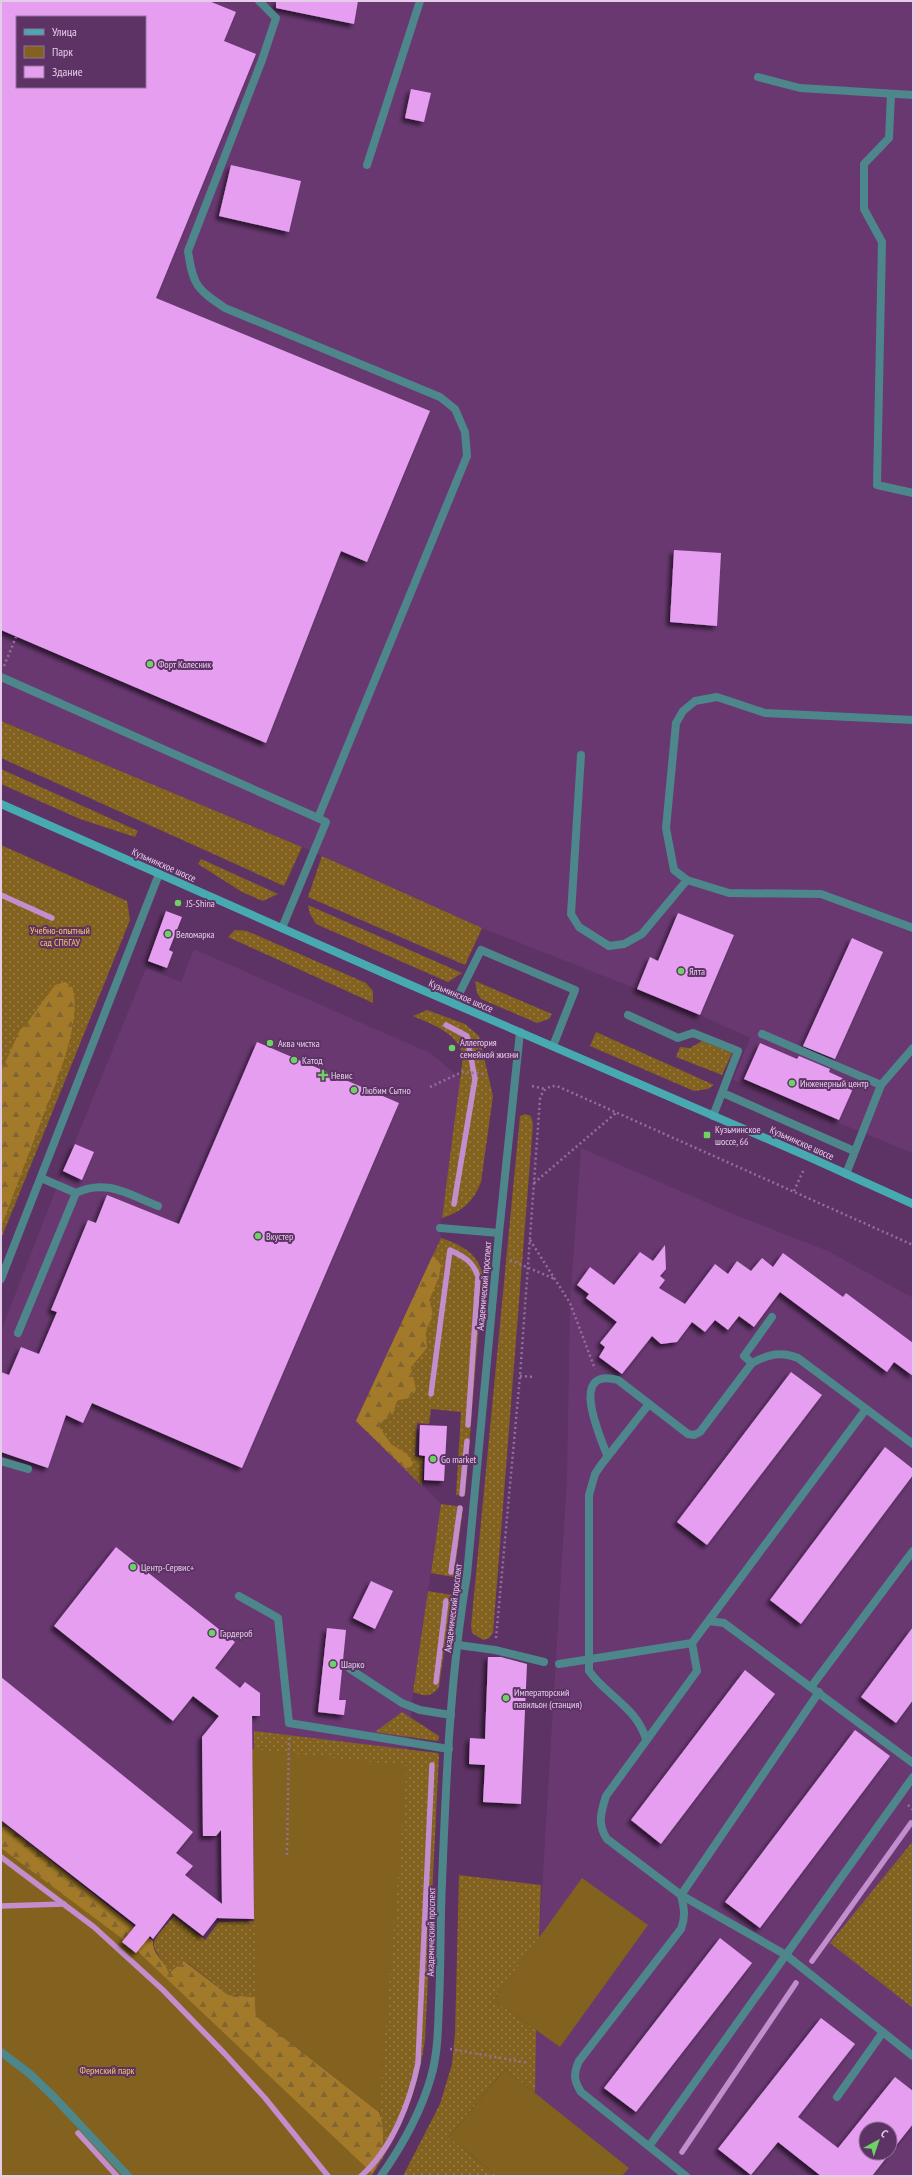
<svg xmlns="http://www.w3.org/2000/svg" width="914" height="2177" viewBox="0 0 914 2177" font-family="'PT Sans Narrow',sans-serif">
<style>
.built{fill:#693871;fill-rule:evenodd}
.grass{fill:url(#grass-dots)}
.forest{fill:url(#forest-firs)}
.park{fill:#82621e}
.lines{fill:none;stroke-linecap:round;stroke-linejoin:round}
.stream{stroke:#c48dcd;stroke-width:5.5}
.building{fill:#e59ef0;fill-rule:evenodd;filter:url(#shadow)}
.path{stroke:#937099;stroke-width:2.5;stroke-dasharray:2 3;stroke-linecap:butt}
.lane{stroke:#4d868b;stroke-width:8}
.street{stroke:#4d868b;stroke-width:8}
.secondary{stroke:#47aab1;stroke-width:8}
.poi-dot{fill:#6cd362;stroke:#5d3264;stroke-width:1.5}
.labels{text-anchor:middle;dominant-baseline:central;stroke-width:4;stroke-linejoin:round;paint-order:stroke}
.poi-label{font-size:10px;fill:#e5cce9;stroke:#5d3264;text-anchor:start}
.street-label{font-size:10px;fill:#e5cce9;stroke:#5d3264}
.park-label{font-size:10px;fill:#fac662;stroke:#5d3264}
</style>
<defs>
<pattern id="grass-dots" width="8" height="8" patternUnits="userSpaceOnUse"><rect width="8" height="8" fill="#82621e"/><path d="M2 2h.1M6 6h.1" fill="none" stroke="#997e4a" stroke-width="1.8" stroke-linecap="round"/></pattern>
<pattern id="forest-firs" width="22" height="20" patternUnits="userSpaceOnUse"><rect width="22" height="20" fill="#a27a29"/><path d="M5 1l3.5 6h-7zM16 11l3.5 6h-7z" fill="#816533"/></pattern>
<filter id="shadow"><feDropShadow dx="-3.5" dy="3.5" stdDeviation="2" flood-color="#0009"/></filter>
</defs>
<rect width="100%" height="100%" fill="#5d3264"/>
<g class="built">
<path d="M 1,1 L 913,1 L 913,1153 L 733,1080 L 750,1038 L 700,1015 L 734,935 L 678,913 L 658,961 L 650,958 L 637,989 L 482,928 L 305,848 L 1,721 ZM 17,17 L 145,17 L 145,87 L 17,87 Z"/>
<path d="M 194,949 L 430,1053 L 462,1079 L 440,1228 L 441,1238 L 412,1303 L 405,1468 L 441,1504 L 413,1692 L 379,2112 L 255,1997 L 254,1919 L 226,1918 L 225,1915 L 220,1914 L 203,1936 L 173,1913 L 153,1939 L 1,1820 L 1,1331 L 63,1171 L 82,1179 L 94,1152 L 75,1144 L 75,1142 L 146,968 L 181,982 Z"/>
<path d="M 581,1148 L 733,1214 L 828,1251 L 913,1298 L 913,2176 L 497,2176 L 505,2069 L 535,2093 L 494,2000 L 539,1938 L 567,1477 L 570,1303 ZM 866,2129 L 890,2129 L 890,2153 L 866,2153 Z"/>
</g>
<g class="grass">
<path d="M 1,721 L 302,847 L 284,886 L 1,758 Z"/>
<path d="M 1,769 L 138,831 L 135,837 L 80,819 L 1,784 Z"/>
<path d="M 1,845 L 127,901 L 130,920 L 1,1239 Z"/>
<path d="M 322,856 L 482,928 L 465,965 L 308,897 Z"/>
<path d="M 201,859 L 278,894 L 263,901 L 242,892 L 198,864 Z"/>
<path d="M 308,905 L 462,973 L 448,982 L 316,924 L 310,914 Z"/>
<path d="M 235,930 L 247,931 L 366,983 L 373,991 L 373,1003 L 228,937 Z"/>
<path d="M 475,981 L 552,1014 L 549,1019 L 537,1023 L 481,999 L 477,993 Z"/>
<path d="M 427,1010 L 465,1024 L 479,1036 L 493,1096 L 481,1182 C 474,1201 462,1212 442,1218 L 463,1057 C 459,1033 433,1025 413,1016 Z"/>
<path d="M 596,1032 L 714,1085 L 708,1089 L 694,1091 L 590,1046 Z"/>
<path d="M 702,1041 L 732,1053 L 722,1075 L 676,1057 L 680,1047 L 690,1048 Z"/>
<path d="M 525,1114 L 531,1116 L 533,1124 L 493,1633 L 489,1638 L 483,1640 L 472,1633 L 471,1626 L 520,1116 Z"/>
<path d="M 441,1238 C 461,1245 478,1253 483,1275 L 465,1496 L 456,1495 L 461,1412 L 431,1409 L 429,1424 L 417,1423 L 415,1456 L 423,1458 L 422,1486 L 356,1421 Z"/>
<path d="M 441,1504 L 463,1507 L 454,1577 L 431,1573 Z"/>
<path d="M 428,1591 L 452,1595 L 439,1687 C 431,1698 424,1696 413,1692 Z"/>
<path d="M 402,1712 L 439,1736 L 439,1739 L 437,1741 L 375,1732 Z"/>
<path d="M 254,1731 L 438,1753 L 439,1755 L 425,2040 C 417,2095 402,2128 373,2174 C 381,2153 387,2134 379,2111 L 256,2016 L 255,1997 L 228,1995 L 185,1961 L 169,1973 C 149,1938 147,1948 174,1916 L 205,1940 L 219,1922 L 254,1921 Z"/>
<path d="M 913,1841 L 913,2008 L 830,1943 Z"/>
<path d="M 459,1875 L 541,1885 L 539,1938 L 494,2000 L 536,2030 L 535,2093 L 505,2069 L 449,2137 L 497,2176 L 403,2176 L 440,2104 L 452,2064 L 455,2034 Z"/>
</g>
<g class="forest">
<path d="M 65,982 L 72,986 C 84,1023 52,1091 39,1127 C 26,1160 14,1193 1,1227 L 1,1072 L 20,1030 L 27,1023 L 55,985 Z"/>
<path d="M 433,1255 L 441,1265 L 439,1277 L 429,1301 C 437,1321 430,1316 426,1332 C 425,1337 427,1343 427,1348 L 411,1367 L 416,1390 L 411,1397 C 395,1403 399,1394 393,1414 L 381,1422 L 380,1428 L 391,1444 L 407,1454 L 413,1463 L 411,1467 L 405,1468 L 356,1421 Z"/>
<path d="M 1,1821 L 153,1941 C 152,1954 165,1961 169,1973 L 184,1961 L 228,1995 L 255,1997 L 256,2016 L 379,2112 C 387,2132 383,2158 371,2176 L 1,2045 Z"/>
</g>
<g class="park">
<path d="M 252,1749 L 407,1766 L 379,2112 L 256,2016 Z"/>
<path d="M 1,1848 L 132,1946 L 373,2174 L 371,2176 L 1,2176 Z"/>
<path d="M 582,1878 L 648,1925 L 560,2047 L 494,2000 Z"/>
<path d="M 505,2069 L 629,2168 L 622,2176 L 497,2176 L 449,2137 Z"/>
</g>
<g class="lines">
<g class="stream">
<path d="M 1,895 L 52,918"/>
<path d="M 446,1025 L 467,1036 L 475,1079 L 454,1204"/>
<path d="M 431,1394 L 450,1250 C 464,1257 473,1261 478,1277 L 468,1425"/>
<path d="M 462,1494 L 467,1441"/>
<path d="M 451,1572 L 460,1508"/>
<path d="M 436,1682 L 446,1601"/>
<path d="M 1,1857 L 94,1927 L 163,1990 L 225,2054 L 265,2098 L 328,2176"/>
<path d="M 1,1906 L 64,1904"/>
<path d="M 812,1961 L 911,1823"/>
<path d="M 78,2133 L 117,2176"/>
<path d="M 682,2152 L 796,1983"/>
<path d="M 361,2176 C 392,2149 410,2102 418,2063 L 432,1765"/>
</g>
</g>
<g class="building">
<path d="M 1,1 L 209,1 L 236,12 L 224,41 L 256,54 L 156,298 L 430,411 L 367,562 L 341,551 L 266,743 L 1,630 ZM 17,17 L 145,17 L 145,87 L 17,87 Z"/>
<path d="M 276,1 L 358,1 L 354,24 L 276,8 Z"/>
<path d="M 411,89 L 431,93 L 424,122 L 405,118 Z"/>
<path d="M 231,165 L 301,181 L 289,232 L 219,216 Z"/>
<path d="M 674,550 L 721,553 L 717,626 L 670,622 Z"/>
<path d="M 166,911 L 182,917 L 169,950 L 173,952 L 167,968 L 148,961 Z"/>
<path d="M 678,913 L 734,935 L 700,1015 L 637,989 L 650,957 L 658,961 Z"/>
<path d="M 852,938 L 883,952 L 835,1059 L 803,1046 Z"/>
<path d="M 257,1042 L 399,1103 L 242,1468 L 92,1403 L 83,1423 L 66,1415 L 48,1468 L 1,1452 L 1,1372 L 9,1375 L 21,1347 L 39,1354 L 57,1312 L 51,1310 L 88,1220 L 96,1223 L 107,1195 L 179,1224 Z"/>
<path d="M 760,1043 L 797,1059 L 799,1056 L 830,1069 L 829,1072 L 855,1084 L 839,1120 L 744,1079 Z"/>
<path d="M 75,1144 L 94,1152 L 82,1180 L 63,1171 Z"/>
<path d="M 665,1245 L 666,1269 L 660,1276 L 665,1280 L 659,1288 L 685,1304 L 715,1264 L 728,1274 L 737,1261 L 751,1271 L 762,1258 L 773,1267 L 783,1253 L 843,1297 L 846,1293 L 913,1343 L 913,1376 L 894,1362 L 887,1372 L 780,1292 L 754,1327 L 739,1316 L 728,1330 L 715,1320 L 705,1332 L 692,1322 L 677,1342 L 661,1344 L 652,1336 L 622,1374 L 599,1357 L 605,1347 L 600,1343 L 617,1322 L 586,1298 L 589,1294 L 577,1285 L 590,1267 L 614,1285 L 640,1252 L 653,1261 Z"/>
<path d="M 791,1372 L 822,1395 L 707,1545 L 677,1522 Z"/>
<path d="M 420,1425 L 447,1426 L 444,1481 L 424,1480 L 425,1456 L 419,1455 Z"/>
<path d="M 885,1447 L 913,1469 L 913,1475 L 801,1624 L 770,1600 Z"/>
<path d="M 116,1547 L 235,1642 L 215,1668 L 240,1688 L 245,1682 L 260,1693 L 260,1716 L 252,1716 L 254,1919 L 217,1918 L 203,1936 L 173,1913 L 153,1939 L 150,1936 L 136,1953 L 122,1942 L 136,1925 L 1,1820 L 1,1677 L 193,1832 L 176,1853 L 193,1866 L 185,1875 L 222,1904 L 221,1830 L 216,1836 L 203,1836 L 202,1737 L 219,1716 L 193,1696 L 173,1721 L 54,1626 Z"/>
<path d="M 371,1581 L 393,1591 L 375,1629 L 353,1618 Z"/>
<path d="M 913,1627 L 913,1700 L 896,1723 L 861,1697 Z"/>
<path d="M 327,1628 L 346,1630 L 339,1700 L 346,1700 L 344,1715 L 318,1712 Z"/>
<path d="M 488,1657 L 501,1657 L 527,1664 L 521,1804 L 483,1802 L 485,1765 L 469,1764 L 470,1738 L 485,1739 Z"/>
<path d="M 745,1670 L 775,1694 L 661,1844 L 631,1820 Z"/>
<path d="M 855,1730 L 890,1756 L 760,1928 L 725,1902 Z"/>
<path d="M 720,1938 L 752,1963 L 636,2112 L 604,2088 Z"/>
<path d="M 821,2018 L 855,2044 L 798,2117 L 838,2148 L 895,2077 L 913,2091 L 913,2124 L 890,2153 L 890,2129 L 866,2129 L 866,2153 L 890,2153 L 872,2176 L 821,2176 L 778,2142 L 751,2175 L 718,2149 Z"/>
</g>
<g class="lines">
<g class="path">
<path d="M 4,666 L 16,637"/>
<path d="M 532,1086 L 545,1089"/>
<path d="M 430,1087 L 462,1072 L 487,1074"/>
<path d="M 534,1183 L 617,1112"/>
<path d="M 794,1191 L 804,1169"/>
<path d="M 530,1240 L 570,1303 L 595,1369"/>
<path d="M 510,1260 L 555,1279"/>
<path d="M 520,1376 L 534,1377"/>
<path d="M 496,1638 L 520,1376 L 540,1099 C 543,1089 548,1086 557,1086 L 913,1245"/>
<path d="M 908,1805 L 913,1810"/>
<path d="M 287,1855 L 289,1735"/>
<path d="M 450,2049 L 529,2063"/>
</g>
<g class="lane">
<path d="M 259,1 L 276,18 L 262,60 L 188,251 C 193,286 197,289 225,308 L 440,397 L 455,409 L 465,432 L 467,456 L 318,818 L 326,822 L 282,928"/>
<path d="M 758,77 L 800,88 L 913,95"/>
<path d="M 891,94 L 889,138 L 864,164 L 864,209 L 882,242 L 877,485 L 913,493"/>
<path d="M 367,165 L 420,1"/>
<path d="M 1,677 L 318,818"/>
<path d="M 913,720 L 765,713 L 717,697 L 695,701 L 683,711 L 676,723 L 666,828 L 674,870 L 687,880 L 729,893 L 821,894 L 913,928"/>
<path d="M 581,755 L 571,914 L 579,927 L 609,946 L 624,944 L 642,934 L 687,880"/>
<path d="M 454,1004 L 481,950 L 575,990 L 553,1046"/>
<path d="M 628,1015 L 678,1038 L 693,1033 L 738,1051 L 713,1116"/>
<path d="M 762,1034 L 881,1085 L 846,1174"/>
<path d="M 881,1085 L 913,1048"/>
<path d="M 723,1093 L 854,1151"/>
<path d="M 41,1178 L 76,1193"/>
<path d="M 440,1228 L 499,1233"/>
<path d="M 1,1279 L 159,874"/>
<path d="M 18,1333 L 76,1193 C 106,1178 130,1195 158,1206"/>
<path d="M 752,1363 L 744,1356 L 772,1317"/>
<path d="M 607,1455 C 600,1436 568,1366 618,1380 L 688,1434 L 694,1435 L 700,1432 L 752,1363 C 769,1354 781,1351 798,1358 L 913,1444"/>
<path d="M 1,1461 L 28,1469"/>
<path d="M 239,1596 L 278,1618 L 289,1723 L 449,1749"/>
<path d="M 709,1621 L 724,1623 L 913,1763"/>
<path d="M 692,1643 L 697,1671 L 606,1796 C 601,1812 597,1824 607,1839 L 681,1895 L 786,1955 L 913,2056"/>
<path d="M 458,1645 L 495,1650 L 544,1662"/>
<path d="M 559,1664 L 692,1643 L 866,1409"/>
<path d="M 350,1669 L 402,1703 L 420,1710 L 451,1715"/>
<path d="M 811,1687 L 913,1551"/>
<path d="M 646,1739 C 636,1707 607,1696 589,1671 L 589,1495 L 595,1474 L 601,1465 L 649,1404"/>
<path d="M 1,2052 L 30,2074 L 54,2097 L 128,2176"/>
<path d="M 837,2097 L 883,2032"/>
<path d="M 650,2145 L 913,1777"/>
<path d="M 686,2176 L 581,2092 C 574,2081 573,2074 579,2061 L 681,1929 C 686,1916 684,1908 681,1895 L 819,1692"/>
</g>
<path class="street" d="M 381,2176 C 402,2146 421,2112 431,2077 C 438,2053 438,2028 439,2003 C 441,1963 440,1923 442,1883 C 446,1780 450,1676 467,1575 L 499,1233 L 520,1032"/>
<path class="secondary" d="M 1,804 L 406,983 L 809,1157 L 913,1204"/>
</g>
<g class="poi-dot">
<circle cx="150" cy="664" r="4"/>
<circle cx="178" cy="903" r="4"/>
<circle cx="168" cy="934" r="4"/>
<circle cx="681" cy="971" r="4"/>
<circle cx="270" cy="1043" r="4"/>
<circle cx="452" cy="1048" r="4"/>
<circle cx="294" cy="1060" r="4"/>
<path d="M321 1069h4v4h4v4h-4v4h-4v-4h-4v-4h4z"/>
<circle cx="792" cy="1083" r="4"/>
<circle cx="354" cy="1090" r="4"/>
<rect x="703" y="1131" width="8" height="8" rx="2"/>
<circle cx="258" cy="1236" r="4"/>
<circle cx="433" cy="1459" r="4"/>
<circle cx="133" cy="1567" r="4"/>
<circle cx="212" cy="1633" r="4"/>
<circle cx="333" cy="1664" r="4"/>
<circle cx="506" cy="1698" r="4"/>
</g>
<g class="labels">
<g class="poi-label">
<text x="158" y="664">Форт Колесник</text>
<text x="186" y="903">JS-Shina</text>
<text x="176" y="934">Веломарка</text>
<text x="689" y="971">Ялта</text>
<text x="460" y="1042">Аллегория<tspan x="460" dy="12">семейной жизни</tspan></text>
<text x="278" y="1043">Аква чистка</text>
<text x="302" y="1060">Катод</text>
<text x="331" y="1075">Невис</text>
<text x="800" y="1083">Инженерный центр</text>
<text x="362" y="1090">Любим Сытно</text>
<text x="715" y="1129">Кузьминское<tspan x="715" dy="12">шоссе, 66</tspan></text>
<text x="266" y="1236">Вкустер</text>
<text x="441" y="1459">Go market</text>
<text x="141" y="1567">Центр-Сервис+</text>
<text x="220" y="1633">Гардероб</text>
<text x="341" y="1664">Шарко</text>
<text x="514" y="1692">Императорский<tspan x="514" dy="12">павильон (станция)</tspan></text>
</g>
<g class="street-label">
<text transform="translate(164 865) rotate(24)">Кузьминское шоссе</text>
<text transform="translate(461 996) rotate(23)">Кузьминское шоссе</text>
<text transform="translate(802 1143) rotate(24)">Кузьминское шоссе</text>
<text transform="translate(484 1286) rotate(-85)">Академический проспект</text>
<text transform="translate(453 1608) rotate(-83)">Академический проспект</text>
<text transform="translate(431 1932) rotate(-89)">Академический проспект</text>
</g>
<g class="park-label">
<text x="60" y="930">Учебно-опытный<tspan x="60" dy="12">сад СПбГАУ</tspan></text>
<text x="107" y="2070">Фермский парк</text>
</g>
</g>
<rect width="914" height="2177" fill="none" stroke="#e5cce9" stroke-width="4"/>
<rect x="16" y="16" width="130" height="72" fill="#5d3264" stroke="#937099"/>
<rect x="24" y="29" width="20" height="6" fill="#47aab1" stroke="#937099"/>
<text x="52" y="36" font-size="12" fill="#e5cce9">Улица</text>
<rect x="24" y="46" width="20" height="12" fill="#82621e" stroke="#937099"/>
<text x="52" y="56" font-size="12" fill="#e5cce9">Парк</text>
<rect x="24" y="66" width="20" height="12" fill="#e59ef0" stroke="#937099"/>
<text x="52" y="76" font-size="12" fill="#e5cce9">Здание</text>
<g transform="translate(878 2141) rotate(40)"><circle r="19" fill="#5d3264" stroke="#937099"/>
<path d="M0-3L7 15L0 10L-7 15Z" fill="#6cd362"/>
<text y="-6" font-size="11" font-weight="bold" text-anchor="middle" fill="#e5cce9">С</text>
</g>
</svg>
